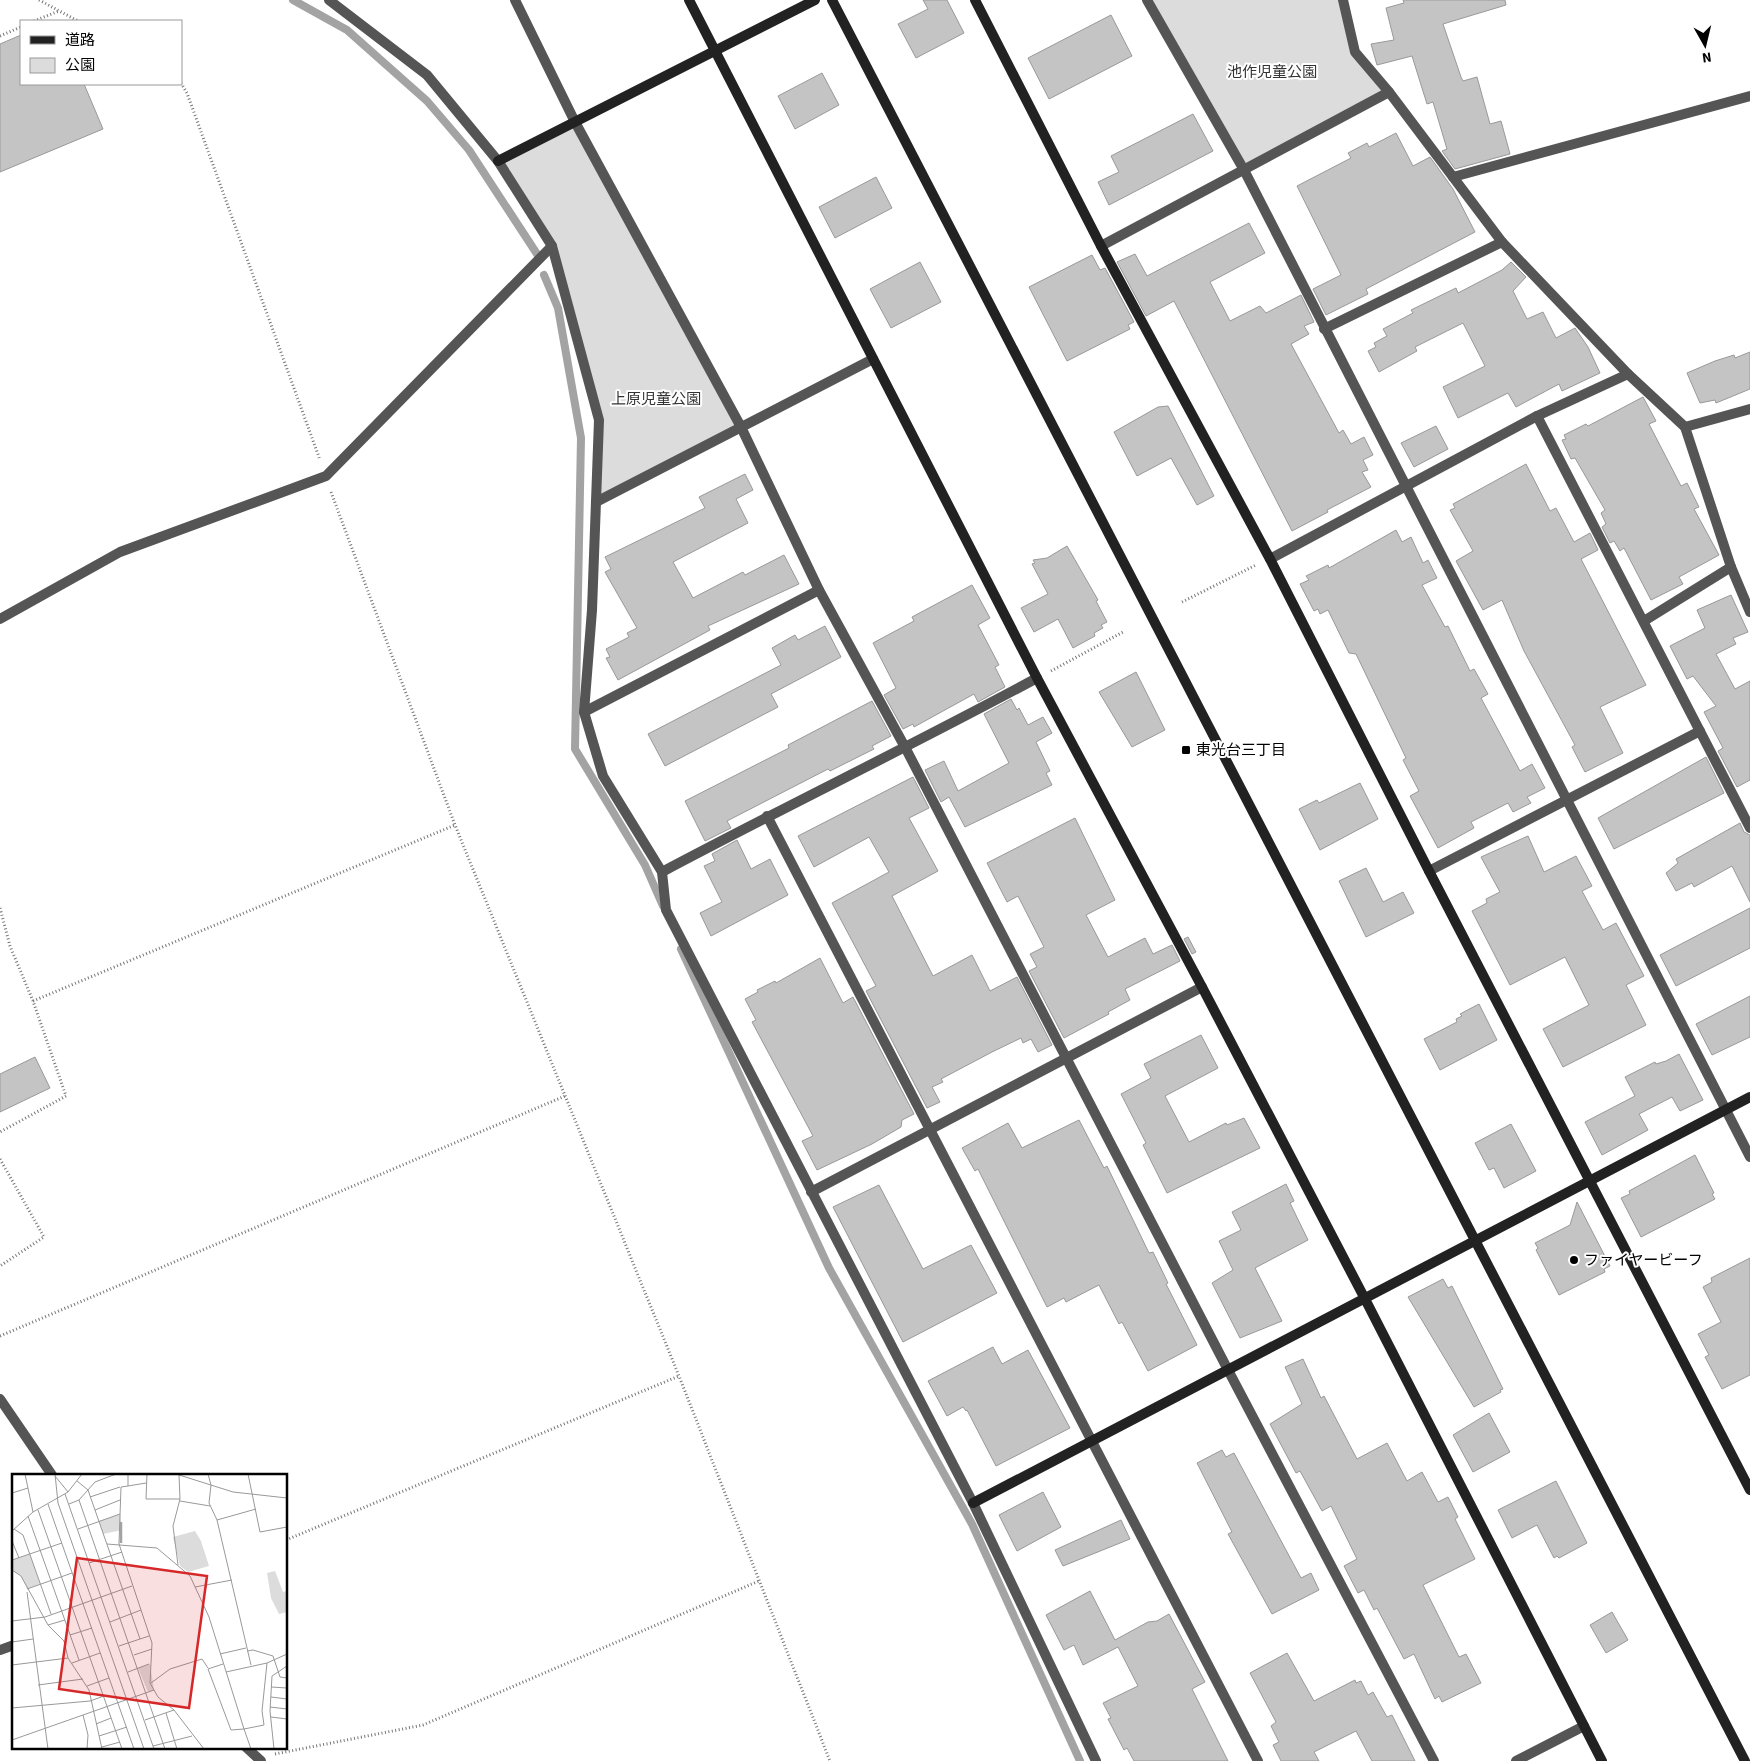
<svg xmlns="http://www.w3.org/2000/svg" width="1750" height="1761" viewBox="0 0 1750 1761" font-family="'Source Sans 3','Noto Sans JP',sans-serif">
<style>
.green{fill:#dcdcdc}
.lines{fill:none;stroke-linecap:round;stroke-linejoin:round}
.stream{stroke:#a3a3a3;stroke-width:8}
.building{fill:#c4c4c4;stroke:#999}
.path{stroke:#777;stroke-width:3;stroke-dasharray:1 2.5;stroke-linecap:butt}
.street{stroke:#555;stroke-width:10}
.secondary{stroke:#222;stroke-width:10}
.poi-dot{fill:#000;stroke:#fff;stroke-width:2}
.labels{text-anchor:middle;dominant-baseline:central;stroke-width:4;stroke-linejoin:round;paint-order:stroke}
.park-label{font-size:15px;fill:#333;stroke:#fff}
.poi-label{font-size:15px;fill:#000;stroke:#fff;text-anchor:start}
.inset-river{fill:none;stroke:#a3a3a3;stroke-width:2.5}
.inset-road{fill:none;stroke:#999;stroke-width:1}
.view{fill:#d62828;fill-opacity:0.15;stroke:#d62828;stroke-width:2.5}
.inset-edge{fill:none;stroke:#000;stroke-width:2.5}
</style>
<rect width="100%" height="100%" fill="#fff"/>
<g class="green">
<path d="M 1147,0 L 1343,0 L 1355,52 L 1389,92 L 1244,170 Z"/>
<path d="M 575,122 L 741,427 L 596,502 L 599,420 L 552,246 L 498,161 Z"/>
</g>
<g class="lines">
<g class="stream">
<path d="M 293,0 L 347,30 L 427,101 L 469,150 L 537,254"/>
<path d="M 544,275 L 558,308 L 581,438 L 575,749 L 645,865 L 663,906"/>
<path d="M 681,949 L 829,1268 L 972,1524 L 1080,1761"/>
</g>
</g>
<g class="building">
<path d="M 923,0 L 947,0 L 964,33 L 916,58 L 898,24 L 928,9 Z"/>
<path d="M 1403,0 L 1505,0 L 1506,5 L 1443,24 L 1461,77 L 1463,81 L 1477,77 L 1490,124 L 1501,121 L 1510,154 L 1455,169 L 1442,151 L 1447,149 L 1433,102 L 1427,104 L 1412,56 L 1377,65 L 1371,44 L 1394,40 L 1386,8 L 1404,3 Z"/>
<path d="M 1111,15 L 1132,56 L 1049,99 L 1028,58 Z"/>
<path d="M 21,35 L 21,84 L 84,84 L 103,129 L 0,172 L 0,44 Z"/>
<path d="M 822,73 L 839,105 L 795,129 L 778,96 Z"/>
<path d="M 1193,114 L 1213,151 L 1109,205 L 1098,182 L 1119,172 L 1111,156 Z"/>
<path d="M 1396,133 L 1413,166 L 1430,157 L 1453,189 L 1475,232 L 1366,289 L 1368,294 L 1326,315 L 1313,289 L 1341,275 L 1297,186 L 1351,158 L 1348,153 L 1367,143 L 1369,147 Z"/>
<path d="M 876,177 L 892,208 L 835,238 L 819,207 Z"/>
<path d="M 1249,223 L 1265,253 L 1210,282 L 1230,321 L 1260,306 L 1266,313 L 1301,295 L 1314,322 L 1304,326 L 1309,334 L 1291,344 L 1339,433 L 1343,430 L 1351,444 L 1364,437 L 1373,455 L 1363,460 L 1368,470 L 1362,472 L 1371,487 L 1327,510 L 1328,512 L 1292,531 L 1174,301 L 1146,316 L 1117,262 L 1135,254 L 1147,276 Z"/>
<path d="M 1092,255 L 1100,270 L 1105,268 L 1134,322 L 1128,325 L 1130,329 L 1067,361 L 1029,287 Z"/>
<path d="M 920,262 L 941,302 L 891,328 L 870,289 Z"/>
<path d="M 1511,262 L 1526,277 L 1513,291 L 1527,319 L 1543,312 L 1556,338 L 1575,328 L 1588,347 L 1600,373 L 1562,391 L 1559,384 L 1516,407 L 1508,393 L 1458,418 L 1443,387 L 1485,366 L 1463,323 L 1415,347 L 1417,351 L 1379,372 L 1368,351 L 1376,347 L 1374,343 L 1387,336 L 1383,329 L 1413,313 L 1411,310 L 1456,288 L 1458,293 L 1502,270 Z"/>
<path d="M 1750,352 L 1750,389 L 1716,403 L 1715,400 L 1700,403 L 1687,373 L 1715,361 L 1734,355 L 1735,358 Z"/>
<path d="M 1643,397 L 1656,421 L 1649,424 L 1681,486 L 1687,483 L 1699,507 L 1694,509 L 1719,555 L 1679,577 L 1683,584 L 1651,600 L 1624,548 L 1620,551 L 1614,541 L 1610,543 L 1602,527 L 1606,524 L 1601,513 L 1605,510 L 1575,458 L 1571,459 L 1562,440 L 1566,439 L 1564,435 L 1586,424 L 1588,426 Z"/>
<path d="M 1168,406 L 1214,496 L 1197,505 L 1171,458 L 1137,476 L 1114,432 L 1158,407 Z"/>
<path d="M 1436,426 L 1448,449 L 1414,467 L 1401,443 Z"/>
<path d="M 1526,464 L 1550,511 L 1556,508 L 1574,542 L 1590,533 L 1598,550 L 1581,559 L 1646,685 L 1600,707 L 1623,753 L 1585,772 L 1572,747 L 1575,745 L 1524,651 L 1502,600 L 1483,610 L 1456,561 L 1473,551 L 1450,510 L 1455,508 L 1453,504 Z"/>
<path d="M 745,474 L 753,490 L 736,499 L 748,523 L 673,562 L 693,598 L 743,572 L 745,575 L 784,555 L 799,584 L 708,626 L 710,630 L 618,680 L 606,658 L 610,657 L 606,649 L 629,637 L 627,633 L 637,628 L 605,572 L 611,569 L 605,557 L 705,508 L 699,497 Z"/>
<path d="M 1396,530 L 1402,542 L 1411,537 L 1423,563 L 1428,560 L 1437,578 L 1422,585 L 1445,627 L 1448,626 L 1470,671 L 1474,669 L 1488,694 L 1481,698 L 1520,771 L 1532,764 L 1545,788 L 1527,797 L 1531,803 L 1513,812 L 1508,803 L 1471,822 L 1474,828 L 1438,848 L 1410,796 L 1419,791 L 1403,760 L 1406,758 L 1356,654 L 1349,653 L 1328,610 L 1320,614 L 1318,609 L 1314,611 L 1300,584 L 1309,580 L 1306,576 L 1328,565 L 1329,568 Z"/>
<path d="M 1067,546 L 1098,600 L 1096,601 L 1107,622 L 1101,625 L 1103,628 L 1094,633 L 1095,636 L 1073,648 L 1058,619 L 1034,632 L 1021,608 L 1048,594 L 1032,564 L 1035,563 L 1033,560 L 1047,558 Z"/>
<path d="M 972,585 L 990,618 L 978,625 L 999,665 L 995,667 L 1005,687 L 978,702 L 974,694 L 914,727 L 913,724 L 903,729 L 884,695 L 896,688 L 873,643 L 914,621 L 912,617 Z"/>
<path d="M 1731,595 L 1748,632 L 1733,638 L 1736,644 L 1716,654 L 1735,689 L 1750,681 L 1750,780 L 1737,787 L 1718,751 L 1723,748 L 1704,712 L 1716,706 L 1693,676 L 1687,679 L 1670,646 L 1705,628 L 1697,610 Z"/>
<path d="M 825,626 L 841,657 L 771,694 L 778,707 L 665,766 L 648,734 L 781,665 L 772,648 L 795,635 L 798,640 Z"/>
<path d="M 1136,672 L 1165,730 L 1132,747 L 1099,692 Z"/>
<path d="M 1011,699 L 1017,710 L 1019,708 L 1028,725 L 1043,717 L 1052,733 L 1036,742 L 1050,771 L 1046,773 L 1052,785 L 965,827 L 949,797 L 941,802 L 925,770 L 944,761 L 958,791 L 1009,763 L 984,714 Z"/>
<path d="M 872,701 L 891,736 L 872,746 L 874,749 L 830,771 L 828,769 L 727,821 L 731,828 L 705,841 L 685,801 L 789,748 L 788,745 Z"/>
<path d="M 1706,757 L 1724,793 L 1614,849 L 1598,818 Z"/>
<path d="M 913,777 L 929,808 L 909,818 L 938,871 L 892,896 L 933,976 L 972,955 L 990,991 L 1017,977 L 1052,1045 L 1038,1052 L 1031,1039 L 1023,1043 L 1021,1038 L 992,1052 L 941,1079 L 943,1082 L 932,1087 L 940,1102 L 927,1108 L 866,991 L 876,986 L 832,903 L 889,872 L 869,837 L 814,867 L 798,836 Z"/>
<path d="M 1360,783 L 1378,819 L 1320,850 L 1299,809 L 1317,800 L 1319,803 Z"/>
<path d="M 1075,818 L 1115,900 L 1086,915 L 1108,957 L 1145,938 L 1153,954 L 1172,945 L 1180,961 L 1125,989 L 1130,1000 L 1108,1012 L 1109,1014 L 1064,1038 L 1029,971 L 1037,967 L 1030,954 L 1044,947 L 1018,896 L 1007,902 L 987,863 Z"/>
<path d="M 1740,823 L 1744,832 L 1750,835 L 1750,902 L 1732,866 L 1694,887 L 1692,883 L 1676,891 L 1666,873 L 1678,863 L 1676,859 Z"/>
<path d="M 1528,836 L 1544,872 L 1576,856 L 1592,886 L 1582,891 L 1603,930 L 1616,923 L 1644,976 L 1626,985 L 1646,1025 L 1563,1067 L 1543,1029 L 1589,1005 L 1565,957 L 1510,985 L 1472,911 L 1487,903 L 1486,899 L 1500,892 L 1481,857 Z"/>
<path d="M 737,840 L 751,869 L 770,859 L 788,895 L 711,936 L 700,913 L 722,902 L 704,866 L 715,861 L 712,854 Z"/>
<path d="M 1366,868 L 1383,902 L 1403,892 L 1414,913 L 1366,937 L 1339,881 Z"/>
<path d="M 1750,908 L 1750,948 L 1676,986 L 1660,955 Z"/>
<path d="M 1188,937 L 1196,952 L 1192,954 L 1184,939 Z"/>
<path d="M 820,958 L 843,1003 L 853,997 L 914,1114 L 902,1120 L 901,1127 L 872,1144 L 817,1170 L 802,1141 L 813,1136 L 752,1022 L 756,1020 L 745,999 L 758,992 L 757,990 L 775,981 L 776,983 Z"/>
<path d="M 1750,996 L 1750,1037 L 1712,1055 L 1696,1024 Z"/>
<path d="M 1479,1004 L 1497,1040 L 1440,1070 L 1424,1039 L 1457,1022 L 1456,1019 L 1462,1016 L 1460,1014 Z"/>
<path d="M 1201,1035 L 1218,1068 L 1165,1096 L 1189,1142 L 1226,1123 L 1227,1125 L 1244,1118 L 1260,1148 L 1167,1193 L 1143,1145 L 1146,1143 L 1121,1094 L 1151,1078 L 1144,1064 Z"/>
<path d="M 1679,1054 L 1703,1100 L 1680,1111 L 1672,1097 L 1639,1114 L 1648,1130 L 1602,1155 L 1585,1122 L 1635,1096 L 1625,1077 L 1655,1062 L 1656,1064 L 1666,1061 Z"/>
<path d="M 35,1057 L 50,1088 L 0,1112 L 0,1074 Z"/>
<path d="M 1079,1120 L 1104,1168 L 1107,1166 L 1149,1253 L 1153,1252 L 1168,1283 L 1166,1284 L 1197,1345 L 1148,1371 L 1122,1322 L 1119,1324 L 1099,1285 L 1066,1302 L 1064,1298 L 1047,1307 L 978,1169 L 975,1171 L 962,1148 L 1008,1123 L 1022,1148 Z"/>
<path d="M 1511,1124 L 1536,1171 L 1504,1188 L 1494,1168 L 1489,1170 L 1475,1143 Z"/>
<path d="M 1695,1155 L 1714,1193 L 1712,1194 L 1715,1199 L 1641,1237 L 1621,1198 L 1630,1194 L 1629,1191 Z"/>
<path d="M 1286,1184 L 1294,1201 L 1290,1203 L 1308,1240 L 1255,1268 L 1282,1321 L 1240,1338 L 1212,1283 L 1233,1270 L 1219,1241 L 1241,1230 L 1232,1212 Z"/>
<path d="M 879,1185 L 923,1269 L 971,1245 L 997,1293 L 903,1342 L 833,1207 Z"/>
<path d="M 1577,1202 L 1610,1266 L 1604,1269 L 1605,1272 L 1559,1295 L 1536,1250 L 1538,1248 L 1535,1243 L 1570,1225 Z"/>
<path d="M 1750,1258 L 1750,1375 L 1722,1389 L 1705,1357 L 1709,1355 L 1698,1334 L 1721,1322 L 1703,1287 L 1712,1282 L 1711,1278 Z"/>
<path d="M 1443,1279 L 1448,1288 L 1452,1286 L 1503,1389 L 1500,1390 L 1501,1392 L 1474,1407 L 1408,1297 Z"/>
<path d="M 993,1347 L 1002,1364 L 1028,1350 L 1070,1428 L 996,1466 L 967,1410 L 966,1411 L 963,1407 L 947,1416 L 928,1381 Z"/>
<path d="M 1303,1359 L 1321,1398 L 1324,1396 L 1357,1459 L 1387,1443 L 1407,1481 L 1422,1472 L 1438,1502 L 1448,1497 L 1458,1517 L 1455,1519 L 1475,1559 L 1423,1585 L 1459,1657 L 1466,1654 L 1481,1683 L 1442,1702 L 1439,1696 L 1435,1699 L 1414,1654 L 1404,1659 L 1377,1608 L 1374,1610 L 1364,1590 L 1358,1593 L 1344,1566 L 1357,1559 L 1331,1506 L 1322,1511 L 1300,1471 L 1296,1473 L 1270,1424 L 1302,1404 L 1285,1367 Z"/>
<path d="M 1489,1413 L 1510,1452 L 1473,1472 L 1453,1435 Z"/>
<path d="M 1222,1450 L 1226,1457 L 1234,1453 L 1301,1578 L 1311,1573 L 1319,1590 L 1272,1614 L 1228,1534 L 1232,1532 L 1197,1463 Z"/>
<path d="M 1556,1481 L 1587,1543 L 1559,1558 L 1557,1556 L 1554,1558 L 1537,1525 L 1512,1538 L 1498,1510 Z"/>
<path d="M 1043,1492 L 1061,1527 L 1017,1551 L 999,1515 Z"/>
<path d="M 1121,1520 L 1130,1539 L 1063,1566 L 1055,1550 Z"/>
<path d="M 1090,1591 L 1115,1640 L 1148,1622 L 1157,1621 L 1169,1614 L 1205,1682 L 1192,1689 L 1228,1761 L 1134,1761 L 1127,1748 L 1124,1750 L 1108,1719 L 1111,1718 L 1103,1703 L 1138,1686 L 1118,1647 L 1083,1665 L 1074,1645 L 1064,1650 L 1046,1615 Z"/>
<path d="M 1612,1612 L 1628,1640 L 1606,1653 L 1590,1625 Z"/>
<path d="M 1287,1653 L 1314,1701 L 1355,1680 L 1356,1683 L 1361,1681 L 1368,1695 L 1373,1692 L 1387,1717 L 1392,1715 L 1415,1761 L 1372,1761 L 1356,1731 L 1314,1752 L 1319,1761 L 1281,1761 L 1273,1745 L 1279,1742 L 1271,1726 L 1276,1722 L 1250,1673 Z"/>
</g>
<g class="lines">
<g class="path">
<path d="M 39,0 L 78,21"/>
<path d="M 34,21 L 59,11"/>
<path d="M 0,36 L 21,27"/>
<path d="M 181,83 L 187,93 L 320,460"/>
<path d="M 331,492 L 455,825 L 679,1376 L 830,1761"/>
<path d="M 1182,602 L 1256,565"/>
<path d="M 1051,671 L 1123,632"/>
<path d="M 0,908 L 10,946 L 33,1001 L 66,1096 L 0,1132"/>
<path d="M 33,1001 L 455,825"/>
<path d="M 0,1159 L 44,1237 L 0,1266"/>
<path d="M 0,1336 L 565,1096"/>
<path d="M 286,1540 L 679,1376"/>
<path d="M 275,1754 L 423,1725 L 759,1581"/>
</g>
<g class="street">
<path d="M 329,0 L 427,75 L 498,161 L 552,246 L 599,420 L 592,610 L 584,712 L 603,776 L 662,872 L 666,910 L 973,1503 L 1096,1761"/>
<path d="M 515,0 L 575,122 L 741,427 L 819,590 L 906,749 L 1228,1370 L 1434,1761"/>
<path d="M 1147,0 L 1244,170 L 1750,1157"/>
<path d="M 1343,0 L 1355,52 L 1389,92 L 1502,242 L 1628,374 L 1685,427 L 1731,567 L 1750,612"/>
<path d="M 1453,177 L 1750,96"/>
<path d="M 1101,246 L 1389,92"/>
<path d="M 1324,329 L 1502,242"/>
<path d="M 1537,416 L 1750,828"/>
<path d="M 1685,427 L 1750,409"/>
<path d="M 596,502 L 873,359"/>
<path d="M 1270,559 L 1537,416 L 1628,374"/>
<path d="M 0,619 L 120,552 L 326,476 L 552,246"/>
<path d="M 1644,621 L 1731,567"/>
<path d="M 584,712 L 819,590"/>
<path d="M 767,816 L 1258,1761"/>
<path d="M 1429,871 L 1700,731"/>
<path d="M 662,872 C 786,806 913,745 1037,678"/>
<path d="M 811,1192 L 1202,987"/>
<path d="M 0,1399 L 52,1475"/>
<path d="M 0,1650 L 14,1645"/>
<path d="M 246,1747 L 261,1761"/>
<path d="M 1516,1761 L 1584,1726"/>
</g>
<g class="secondary">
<path d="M 689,0 L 1037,678 L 1202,987 L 1365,1299 L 1602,1761"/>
<path d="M 832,0 L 1745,1761"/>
<path d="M 975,0 L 1101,246 L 1270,559 L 1429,871 L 1750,1490"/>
<path d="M 498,161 L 815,0"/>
<path d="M 973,1503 L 1750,1097"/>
</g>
</g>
<g class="poi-dot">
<rect x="1181" y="745" width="10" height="10" rx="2.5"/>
<circle cx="1574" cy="1260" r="5"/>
</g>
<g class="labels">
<g class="park-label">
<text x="1272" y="72">池作児童公園</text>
<text x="656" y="399">上原児童公園</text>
</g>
<g class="poi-label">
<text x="1196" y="750">東光台三丁目</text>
<text x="1584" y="1260">ファイヤービーフ</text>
</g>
</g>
<g transform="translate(12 1474)">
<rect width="275" height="275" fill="#fff"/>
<path d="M 108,40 L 110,56 L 91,60 L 87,47 ZM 183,57 L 189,67 L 197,92 L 176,98 L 168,92 L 161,63 ZM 18,80 L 28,110 L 15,115 L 9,102 L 0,96 L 0,86 ZM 263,97 L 271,118 L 275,117 L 275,138 L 267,140 L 259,124 L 255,99 ZM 138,190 L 142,216 L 136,218 L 126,194 Z" fill="#dcdcdc"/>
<path class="inset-river" d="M 109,69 L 109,48"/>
<path class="inset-road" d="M 13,0 L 21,38M 43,0 L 46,29 L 132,275M 116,0 L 116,12 L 109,13 L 107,70 L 140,169 L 138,209 L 146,223 L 162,236 L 192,275M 135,0 L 134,25 L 168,25 L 161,52 L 166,91M 164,0 L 221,18 L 275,24M 196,0 L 199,11 L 197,29 L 205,46 L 244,35M 236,0 L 248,58 L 275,53M 167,1 L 168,25M 43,2 L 56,18M 65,7 L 76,16 L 128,165M 116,12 L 134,9M 0,19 L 16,14M 53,20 L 142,275M 78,23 L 108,13M 67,26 L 153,275M 168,27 L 198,32M 36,30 L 122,275M 57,30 L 67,26 L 83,8 L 104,0M 26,36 L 110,275M 83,36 L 108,26M 16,42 L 67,186M 205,46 L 239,191M 2,55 L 11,61 L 39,140M 66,55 L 108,40M 0,57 L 21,38 L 56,18 L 70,0M 0,67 L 7,84M 95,70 L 145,74 L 178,102 L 197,143 L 232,255 L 219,256 L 196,195 L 211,190M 0,86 L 50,69M 77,89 L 110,78M 0,96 L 9,102 L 36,151 L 52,167 L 56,184 L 77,216 L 90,275M 183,113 L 220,106M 15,115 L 60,99M 15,118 L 36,275M 0,147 L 33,143 L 120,112M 98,148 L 129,136M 36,151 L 53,146M 58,161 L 80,154M 0,168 L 21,165M 107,172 L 137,162M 235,177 L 241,176 L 261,182 L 268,203 L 275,204M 208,180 L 234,174M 122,181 L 140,175M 60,189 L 88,179M 0,191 L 56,184M 116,198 L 137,190M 214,198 L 255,189 L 275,180M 139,209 L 158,195 L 190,185 L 196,194M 26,211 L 71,205M 75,212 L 97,204M 259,213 L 275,214M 259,223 L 275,225M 258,233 L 275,235M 0,234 L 78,227 L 92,222M 154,239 L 165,275M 71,241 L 76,261 L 75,275M 259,243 L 275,245M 133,246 L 162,236M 84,250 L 99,244M 87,262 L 115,253M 0,266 L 142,216M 141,272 L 180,262M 90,273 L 108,268M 239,275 L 232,255 L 252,251 L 250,237 L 255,189M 262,275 L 258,237 L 260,202 L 275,192"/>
<path class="view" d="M 65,84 L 195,102 L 177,234 L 47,215 Z"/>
<rect width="275" height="275" class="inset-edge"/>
</g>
<rect x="20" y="20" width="162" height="65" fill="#ffffff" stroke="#999999"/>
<rect x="30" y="36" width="25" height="8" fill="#222222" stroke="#999999"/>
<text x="65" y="45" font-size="15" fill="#000000">道路</text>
<rect x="30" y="58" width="25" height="15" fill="#dcdcdc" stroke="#999999"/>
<text x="65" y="70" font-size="15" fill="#000000">公園</text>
<g transform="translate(1705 45) rotate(172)" stroke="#ffffff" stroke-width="4" paint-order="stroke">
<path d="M0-4L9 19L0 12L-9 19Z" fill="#000000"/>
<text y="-8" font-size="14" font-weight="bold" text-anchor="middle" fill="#000000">N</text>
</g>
</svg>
